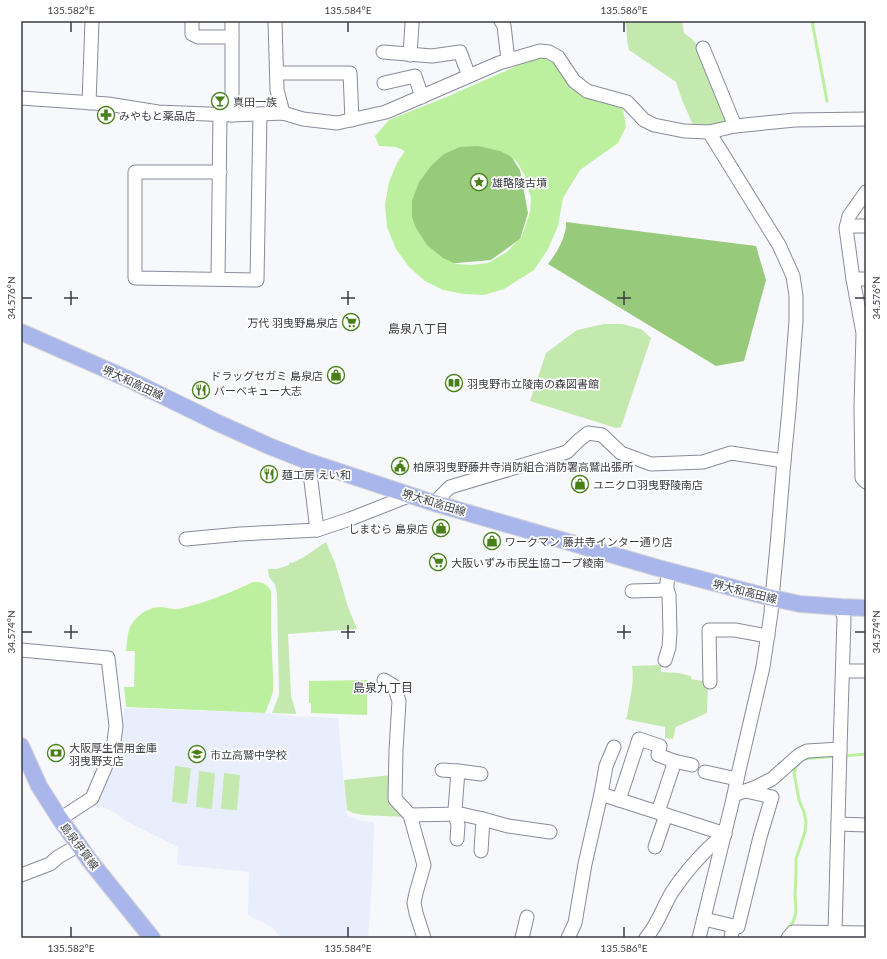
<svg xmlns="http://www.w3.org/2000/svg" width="887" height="959" viewBox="0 0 887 959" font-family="Lato,'Noto Sans JP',sans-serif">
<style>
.built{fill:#e9eefd}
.green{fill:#c3e9ae}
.forest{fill:#98ca7b}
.water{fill:#bcf09f;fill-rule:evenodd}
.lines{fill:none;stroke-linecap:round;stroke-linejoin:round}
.stream{stroke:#bcf09f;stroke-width:3}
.minor-casing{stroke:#878c9b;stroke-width:15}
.major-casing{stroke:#d3d4d5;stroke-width:18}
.minor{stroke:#fff;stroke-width:13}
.major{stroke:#a9b6eb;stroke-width:16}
.ticks{fill:none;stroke:#393b42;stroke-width:1.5}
.labels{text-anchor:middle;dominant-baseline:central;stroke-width:3.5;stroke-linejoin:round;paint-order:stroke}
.poi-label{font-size:11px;fill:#393b42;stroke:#fff;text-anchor:start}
.street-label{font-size:11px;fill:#393b42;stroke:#fff}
.neighbourhood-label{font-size:12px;fill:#393b42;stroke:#fff}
.neatline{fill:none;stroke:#393b42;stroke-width:1.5}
.ticks-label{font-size:10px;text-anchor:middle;fill:#393b42}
</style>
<rect width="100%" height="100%" fill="#f7f8fc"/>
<path class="built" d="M 124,708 L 265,713 L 294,716 L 338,718 L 344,786 L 347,816 L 362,821 L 374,822 L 373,863 L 368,938 L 281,938 L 272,927 L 248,915 L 249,872 L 189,866 L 177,865 L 178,847 L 124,820 L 115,813 L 100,806 L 91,808 L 123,731 Z"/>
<g class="green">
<path d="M 626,21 L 682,21 L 684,33 L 692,39 L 700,48 L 730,121 L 694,127 L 682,100 L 676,82 L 629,50 L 627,40 Z"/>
<path d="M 604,324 L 622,324 L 641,329 L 651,338 L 621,427 L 616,428 L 530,401 L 546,353 L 577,330 Z"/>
<path d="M 326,542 L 335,563 L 348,607 L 357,629 L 288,634 L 291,696 L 296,713 L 296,714 L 272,713 L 279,695 L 277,594 L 275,584 L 269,577 L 268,569 L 277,569 L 289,565 L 290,562 L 292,563 L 304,557 Z"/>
<path d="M 661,665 L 661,672 L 679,673 L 691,676 L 691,679 L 708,682 L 707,713 L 676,727 L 673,739 L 665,738 L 665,727 L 625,719 L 627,717 C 629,701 635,683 632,666 Z"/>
<path d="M 175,766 L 191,768 L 187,804 L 172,802 Z"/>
<path d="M 199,771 L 215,773 L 212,809 L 196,807 Z"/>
<path d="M 224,773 L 240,775 L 237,810 L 221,809 Z"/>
<path d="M 391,775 L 405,817 L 363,815 L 353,813 L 347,810 L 344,780 Z"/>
</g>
<g class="forest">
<path d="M 463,140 L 507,150 L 520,170 L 528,213 L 520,239 L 491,260 L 446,264 L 416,236 L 407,207 L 431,155 Z"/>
<path d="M 566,222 L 756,246 L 766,280 L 744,361 L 716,366 L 548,264 C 555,255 562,244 565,232 C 566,229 566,225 566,222 Z"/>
</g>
<g class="water">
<path d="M 542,58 L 555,63 L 597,99 L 623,109 L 626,127 L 618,143 L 580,170 L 563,198 L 558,226 L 548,249 L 534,270 L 504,289 L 484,295 L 464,294 L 443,290 L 425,281 L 409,267 L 396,249 L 387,227 L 385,204 L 389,182 L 397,163 L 405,151 L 396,147 L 379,146 L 375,136 L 389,120 L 449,96 L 528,61 ZM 478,146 L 500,151 L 510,156 L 517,162 L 524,174 L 531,198 L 530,212 L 522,236 L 507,252 L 488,263 L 471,265 L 456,264 L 443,258 L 427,245 L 416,228 L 412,217 L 412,201 L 419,182 L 431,166 L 444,154 L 460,147 Z"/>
<path d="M 253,582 C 262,582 266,583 271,591 L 271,631 L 273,676 L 273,691 L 270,701 L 265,713 L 126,707 L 124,687 L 134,687 L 135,651 L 126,651 C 127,644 127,636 129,630 C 133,618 147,607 160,607 C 166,607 172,610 178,609 C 181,609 184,607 187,607 C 210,601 232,592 253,582 Z"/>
<path d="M 367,680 L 367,715 L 311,713 L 311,703 L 309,703 L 309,681 Z"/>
</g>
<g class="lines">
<g class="stream">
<path d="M 812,21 L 827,101"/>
<path d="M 843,756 L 866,754"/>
<path d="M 787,930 L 793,922 L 796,912 L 795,894 L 796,875 L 796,859 L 805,832 L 806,822 L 804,812 L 799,800 L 794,773 L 796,767 L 803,759 L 837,756"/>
</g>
<g class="minor-casing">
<g id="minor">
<path d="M 192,21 L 192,34 L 198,37 L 232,37"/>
<path d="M 232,21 L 232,115"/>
<path d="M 275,21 L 277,90 L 283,113"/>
<path d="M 501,21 L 504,26 L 508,60"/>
<path d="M 703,48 L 735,126"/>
<path d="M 383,52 L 432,56 L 460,52 L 469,76"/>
<path d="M 410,55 L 412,24"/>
<path d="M 277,73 L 350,73 L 352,120"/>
<path d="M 384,83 L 415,76 L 422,97"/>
<path d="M 21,98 L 108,104 L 158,112 L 232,115 L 283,113 L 303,119 L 337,123 L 386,112 L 499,63 L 540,51 L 549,52 L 558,57 L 574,81 L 587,91 L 627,102 L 644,120 L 654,125 L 684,131 L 709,132 L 735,126 L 795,120 L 866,119"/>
<path d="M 89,103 L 92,21"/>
<path d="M 220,172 L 135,172 L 135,278 L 257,280 L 260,114"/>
<path d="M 866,192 L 849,216 L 846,228 L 853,279 L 863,333 L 861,408 L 862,478 L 866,482"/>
<path d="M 847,226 L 866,226"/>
<path d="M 218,279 L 220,114"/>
<path d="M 853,279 L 866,279"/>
<path d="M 307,461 L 310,473 L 317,530"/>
<path d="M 434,503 L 450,487 L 567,452 L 578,441 L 588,433 L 602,435 L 621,453 L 651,464 L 703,462 L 731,453 L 784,461"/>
<path d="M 186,539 L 240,534 L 317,530 L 350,519 L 411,495"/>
<path d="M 632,591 L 667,590 L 667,581 L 672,572"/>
<path d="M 21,650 L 108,658 L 116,726 L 113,749 L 92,798 L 60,819"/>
<path d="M 665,660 L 669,647 L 670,632 L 669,595 L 667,590"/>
<path d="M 843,671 L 866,671"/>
<path d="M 384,680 L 394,686 L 399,701 L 396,750 L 395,799 L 410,815 L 424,865 L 416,893 L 414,903 L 416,913 L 424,938"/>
<path d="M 710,682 L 709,630 L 735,630 L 768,636"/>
<path d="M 840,749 L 844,618 L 841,607"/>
<path d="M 674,761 L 692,765"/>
<path d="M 442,770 L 458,771"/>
<path d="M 705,772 L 737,779"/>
<path d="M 601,794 L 725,834"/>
<path d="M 734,795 L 756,787 L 772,779 L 799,755 L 807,751 L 840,749 L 835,932"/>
<path d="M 619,800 L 639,739 L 660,746 L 658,755 L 674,761 L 672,770 L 658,812"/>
<path d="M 410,815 L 461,814 L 483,819 L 481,851"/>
<path d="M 483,819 L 508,826 L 550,832"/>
<path d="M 838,824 L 866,825"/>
<path d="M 457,839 L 458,825 L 455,814 L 455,810 L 458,771 L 481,774"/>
<path d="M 655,847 L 666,815"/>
<path d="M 21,875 L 50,864 L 58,857 L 79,845"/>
<path d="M 704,919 L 738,927 L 760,837 L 772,797 L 746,791"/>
<path d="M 522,938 L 527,917"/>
<path d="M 568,938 L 575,923 L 585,864 L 601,794 L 606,766 L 614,747"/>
<path d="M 646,938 C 658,924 663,907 672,892 C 687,870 704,850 725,834"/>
<path d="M 699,938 L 734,795 L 737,779 L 763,667 L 771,613 L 772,598 L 777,546 L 784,461 L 789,410 L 796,321 L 796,296 L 793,276 L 779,245 L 709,132"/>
<path d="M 731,938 L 733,926"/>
<path d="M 788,938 L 793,932 L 866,933"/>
</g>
</g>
<g class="major-casing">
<g id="major">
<path d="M 21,332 L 128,379 L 218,423 L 269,446 L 307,461 L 434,503 L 658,568 L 772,598 L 800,604 L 841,607 L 866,608"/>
<path d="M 21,746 L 39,786 L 60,819 L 90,861 L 152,938"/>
</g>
</g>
<use href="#minor" class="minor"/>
<use href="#major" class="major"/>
</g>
<path class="ticks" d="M 71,22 L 71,32M 348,22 L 348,32M 624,22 L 624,32M 71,291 L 71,305M 348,291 L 348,305M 624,291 L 624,305M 22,298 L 32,298M 64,298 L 78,298M 341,298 L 355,298M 617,298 L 631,298M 855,298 L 865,298M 71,625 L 71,639M 348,625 L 348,639M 624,625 L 624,639M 22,632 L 32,632M 64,632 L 78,632M 341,632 L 355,632M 617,632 L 631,632M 855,632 L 865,632M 71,927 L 71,937M 348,927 L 348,937M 624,927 L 624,937"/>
<defs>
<g id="bar-ring" transform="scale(0.9)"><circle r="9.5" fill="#fff" stroke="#477f18" stroke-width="1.5"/><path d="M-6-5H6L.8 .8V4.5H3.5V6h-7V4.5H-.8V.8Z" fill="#477f18"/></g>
<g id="pharmacy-ring" transform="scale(0.9)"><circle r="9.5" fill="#fff" stroke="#477f18" stroke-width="1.5"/><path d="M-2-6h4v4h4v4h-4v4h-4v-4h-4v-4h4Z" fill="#477f18"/></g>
<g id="sight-ring" transform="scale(0.9)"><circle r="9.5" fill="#fff" stroke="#477f18" stroke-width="1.5"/><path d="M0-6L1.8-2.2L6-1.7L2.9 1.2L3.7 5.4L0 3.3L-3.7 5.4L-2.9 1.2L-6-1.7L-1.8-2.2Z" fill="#477f18"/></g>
<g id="supermarket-ring" transform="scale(0.9)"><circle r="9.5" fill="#fff" stroke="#477f18" stroke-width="1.5"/><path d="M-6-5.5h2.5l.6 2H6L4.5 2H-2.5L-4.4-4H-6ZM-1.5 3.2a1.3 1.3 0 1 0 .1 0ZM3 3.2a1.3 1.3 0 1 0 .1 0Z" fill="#477f18"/></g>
<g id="shop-ring" transform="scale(0.9)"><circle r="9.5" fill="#fff" stroke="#477f18" stroke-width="1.5"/><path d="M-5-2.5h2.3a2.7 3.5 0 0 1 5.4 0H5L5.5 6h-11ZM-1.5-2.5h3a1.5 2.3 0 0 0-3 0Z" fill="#477f18"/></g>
<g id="library-ring" transform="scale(0.9)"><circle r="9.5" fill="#fff" stroke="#477f18" stroke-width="1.5"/><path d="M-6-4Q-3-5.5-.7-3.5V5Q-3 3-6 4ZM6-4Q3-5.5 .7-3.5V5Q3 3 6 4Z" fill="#477f18"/></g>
<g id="restaurant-ring" transform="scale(0.9)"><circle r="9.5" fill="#fff" stroke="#477f18" stroke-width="1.5"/><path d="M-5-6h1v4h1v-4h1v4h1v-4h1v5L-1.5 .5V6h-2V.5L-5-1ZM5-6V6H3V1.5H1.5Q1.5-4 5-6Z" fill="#477f18"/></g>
<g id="civic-ring" transform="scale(0.9)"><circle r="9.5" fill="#fff" stroke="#477f18" stroke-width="1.5"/><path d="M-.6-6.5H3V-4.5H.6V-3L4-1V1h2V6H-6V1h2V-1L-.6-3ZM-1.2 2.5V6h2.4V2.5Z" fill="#477f18"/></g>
<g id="bank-ring" transform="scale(0.9)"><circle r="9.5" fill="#fff" stroke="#477f18" stroke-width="1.5"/><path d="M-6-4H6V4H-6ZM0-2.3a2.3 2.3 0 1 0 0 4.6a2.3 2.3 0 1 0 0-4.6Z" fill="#477f18"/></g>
<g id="school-ring" transform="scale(0.9)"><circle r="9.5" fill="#fff" stroke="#477f18" stroke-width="1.5"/><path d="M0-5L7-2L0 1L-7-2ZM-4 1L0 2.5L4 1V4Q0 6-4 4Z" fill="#477f18"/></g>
</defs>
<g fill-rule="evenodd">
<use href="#bar-ring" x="220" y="101"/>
<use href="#pharmacy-ring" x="106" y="115"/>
<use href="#sight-ring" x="479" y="182"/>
<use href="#supermarket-ring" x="351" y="322"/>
<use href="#shop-ring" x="336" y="375"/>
<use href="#library-ring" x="454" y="383"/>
<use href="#restaurant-ring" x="201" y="390"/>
<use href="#civic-ring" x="400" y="466"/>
<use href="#restaurant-ring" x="269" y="474"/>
<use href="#shop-ring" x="580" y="484"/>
<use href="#shop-ring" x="441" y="528"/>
<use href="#shop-ring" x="492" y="541"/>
<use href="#supermarket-ring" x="438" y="562"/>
<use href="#bank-ring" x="56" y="753"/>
<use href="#school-ring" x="197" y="754"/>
</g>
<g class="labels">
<g class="poi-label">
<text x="233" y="101">真田一族</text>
<text x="119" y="115">みやもと薬品店</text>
<text x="492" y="182">雄略陵古墳</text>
<text x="338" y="322" text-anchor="end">万代 羽曳野島泉店</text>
<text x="323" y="375" text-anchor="end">ドラッグセガミ 島泉店</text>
<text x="467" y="383">羽曳野市立陵南の森図書館</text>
<text x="214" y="390">バーベキュー大志</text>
<text x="413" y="466">柏原羽曳野藤井寺消防組合消防署高鷲出張所</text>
<text x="282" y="474">麺工房 えい和</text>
<text x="593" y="484">ユニクロ羽曳野陵南店</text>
<text x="428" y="528" text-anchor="end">しまむら 島泉店</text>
<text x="505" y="541">ワークマン 藤井寺インター通り店</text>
<text x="451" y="562">大阪いずみ市民生協コープ綾南</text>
<text x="69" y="747">大阪厚生信用金庫<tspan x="69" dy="13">羽曳野支店</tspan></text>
<text x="210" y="754">市立高鷲中学校</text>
</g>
<g class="street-label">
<text transform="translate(133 382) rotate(25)">堺大和高田線</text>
<text transform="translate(434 502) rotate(17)">堺大和高田線</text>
<text transform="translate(745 591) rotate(14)">堺大和高田線</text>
<text transform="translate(80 846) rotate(53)">島泉伊賀線</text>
</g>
<g class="neighbourhood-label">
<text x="418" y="328">島泉八丁目</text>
<text x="383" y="687">島泉九丁目</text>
</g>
</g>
<rect width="887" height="959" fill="none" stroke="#ffffff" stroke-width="44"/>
<rect x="22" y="22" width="843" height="915" class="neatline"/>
<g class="ticks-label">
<text x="71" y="14">135.582°E</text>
<text x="348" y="14">135.584°E</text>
<text x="624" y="14">135.586°E</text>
<text transform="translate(11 298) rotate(-90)" y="4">34.576°N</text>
<text transform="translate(876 298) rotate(-90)" y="4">34.576°N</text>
<text transform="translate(11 632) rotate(-90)" y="4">34.574°N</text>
<text transform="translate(876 632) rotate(-90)" y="4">34.574°N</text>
<text x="71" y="952">135.582°E</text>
<text x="348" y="952">135.584°E</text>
<text x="624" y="952">135.586°E</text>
</g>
</svg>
